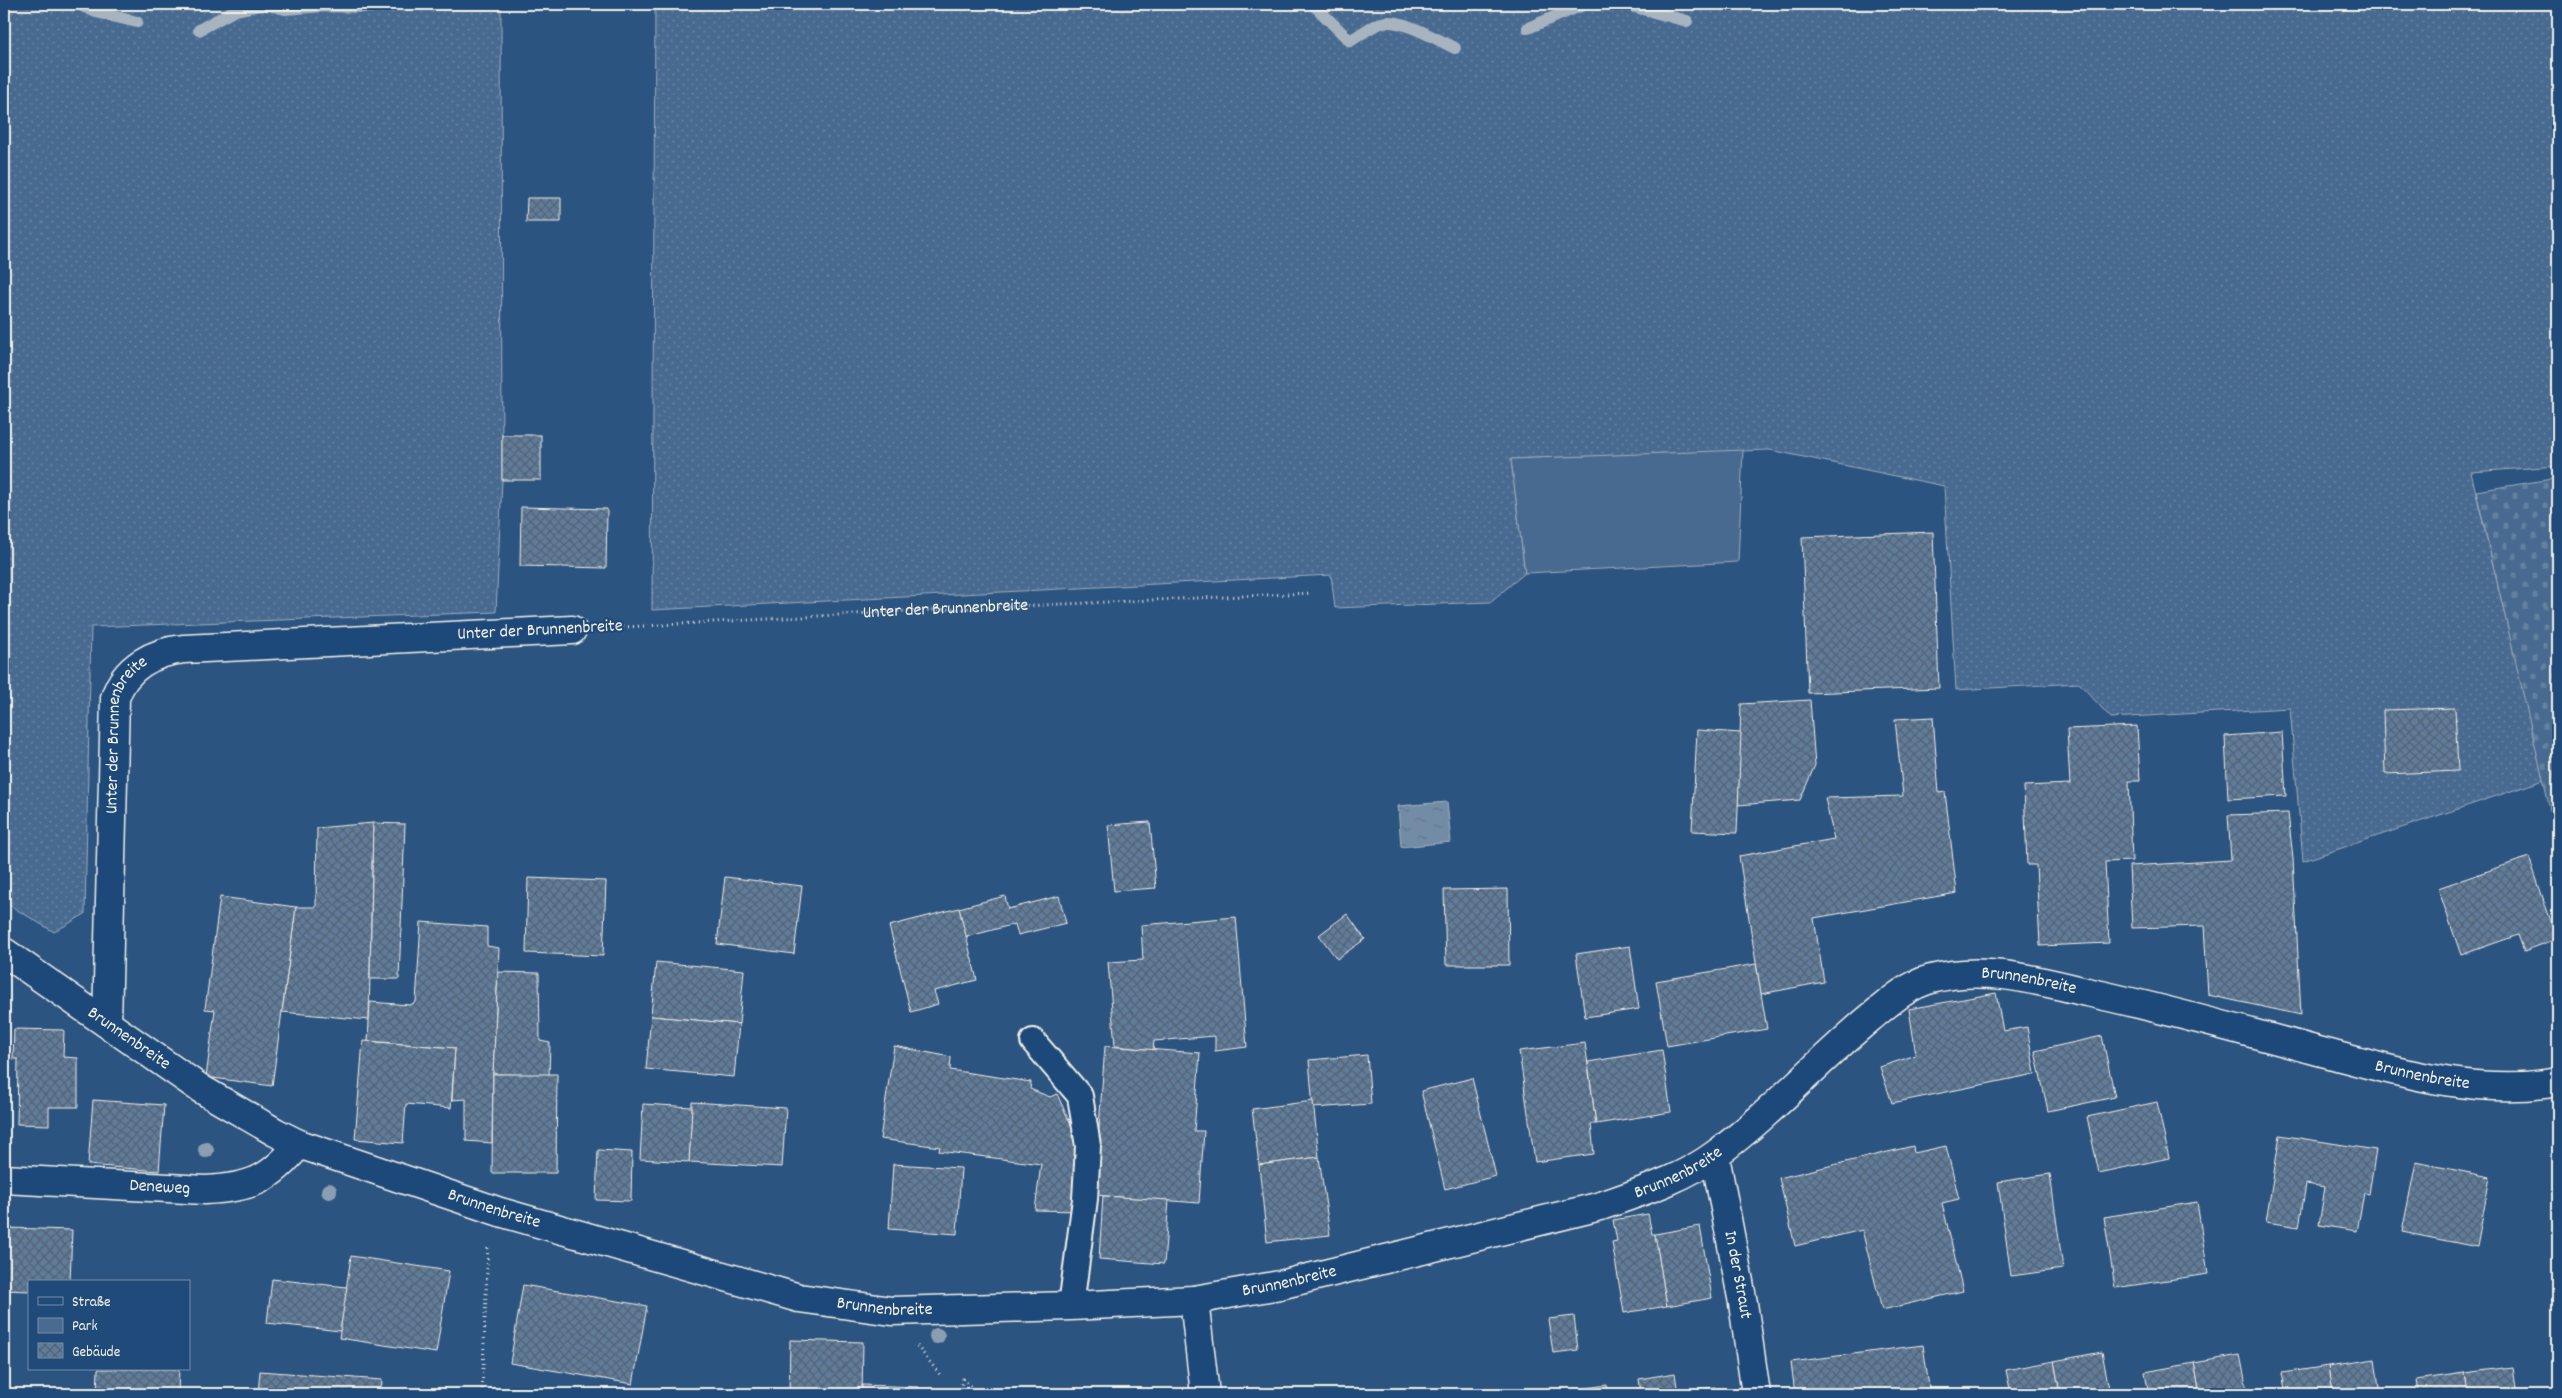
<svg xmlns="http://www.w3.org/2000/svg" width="2562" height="1398" viewBox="0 0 2562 1398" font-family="Dekko,sans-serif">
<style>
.grass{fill:url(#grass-dots);stroke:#9eaebc}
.cemetery{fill:url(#cemetery-stones);stroke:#9eaebc}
.park{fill:#496b90;stroke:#9eaebc}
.water{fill:url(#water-ripples);stroke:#a7b4c0}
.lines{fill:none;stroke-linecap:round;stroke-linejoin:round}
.stream{stroke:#a7b4c0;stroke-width:12}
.building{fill:url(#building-cross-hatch);stroke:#f4f1e8}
.lane-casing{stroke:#f4f1e8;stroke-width:28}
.street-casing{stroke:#f4f1e8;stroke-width:31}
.secondary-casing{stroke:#f4f1e8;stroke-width:31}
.path{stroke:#f4f1e8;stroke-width:3;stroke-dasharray:1 4;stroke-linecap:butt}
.lane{stroke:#1f4a7a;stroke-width:24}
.street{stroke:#1f4a7a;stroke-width:28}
.secondary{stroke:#1f4a7a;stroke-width:28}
.tree{fill:#8c9fb2}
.labels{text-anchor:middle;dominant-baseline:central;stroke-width:4.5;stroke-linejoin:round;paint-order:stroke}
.street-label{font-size:18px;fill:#f4f1e8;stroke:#1f4a7a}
</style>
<defs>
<pattern id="grass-dots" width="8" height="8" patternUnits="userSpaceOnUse" patternTransform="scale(1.25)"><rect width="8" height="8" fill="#496b90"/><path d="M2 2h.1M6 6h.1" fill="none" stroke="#6481a0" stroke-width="1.8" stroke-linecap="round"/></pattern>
<pattern id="cemetery-stones" width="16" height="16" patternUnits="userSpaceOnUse" patternTransform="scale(1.25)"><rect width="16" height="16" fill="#496b90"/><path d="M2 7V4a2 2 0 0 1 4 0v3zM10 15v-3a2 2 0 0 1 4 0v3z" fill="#6481a0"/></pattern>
<pattern id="water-ripples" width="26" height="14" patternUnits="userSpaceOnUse" patternTransform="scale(1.25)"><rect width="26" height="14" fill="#738ca6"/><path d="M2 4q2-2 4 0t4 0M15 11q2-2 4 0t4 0" fill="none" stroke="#647484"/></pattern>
<pattern id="building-cross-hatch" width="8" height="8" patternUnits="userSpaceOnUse" patternTransform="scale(1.25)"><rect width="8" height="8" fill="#5e7b9a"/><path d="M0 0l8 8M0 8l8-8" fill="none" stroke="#556474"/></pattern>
</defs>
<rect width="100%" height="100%" fill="#2c5481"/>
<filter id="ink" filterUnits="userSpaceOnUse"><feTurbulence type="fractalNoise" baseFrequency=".02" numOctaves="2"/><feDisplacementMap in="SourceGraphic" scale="10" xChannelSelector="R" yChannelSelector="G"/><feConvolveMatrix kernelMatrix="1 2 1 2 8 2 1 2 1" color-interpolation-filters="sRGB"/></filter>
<g filter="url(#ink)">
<g class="grass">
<path d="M 4,4 L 501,4 L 502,480 L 496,612 L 91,627 L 85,914 L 54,932 L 4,902 Z"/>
<path d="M 655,4 L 2558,4 L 2558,466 L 2471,472 L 2544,780 L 2303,861 L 2290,708 L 2111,718 L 2079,683 L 1956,690 L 1944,486 L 1770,450 L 1511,459 L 1525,573 L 1490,602 L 1335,608 L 1331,575 L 652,610 Z"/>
</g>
<path class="cemetery" d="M 2558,478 L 2558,844 L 2476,491 Z"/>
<path class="park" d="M 1743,450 L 1738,562 L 1525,573 L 1511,459 Z"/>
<path class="water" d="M 1447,802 L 1451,842 L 1401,847 L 1398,806 Z"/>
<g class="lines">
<g class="stream">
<path d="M 78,4 L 96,12 L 137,22"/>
<path d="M 1313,4 L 1350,41 C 1362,34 1375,22 1389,22 C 1407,22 1438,40 1455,48"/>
<path d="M 1624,4 L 1687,21"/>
<path d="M 1528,28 L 1585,4"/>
<path d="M 199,30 L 235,10 L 265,4 L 285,9 L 323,6 L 369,7 L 373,4"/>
</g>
</g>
<g class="building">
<rect x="516" y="4" width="47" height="1"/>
<path d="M 527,198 L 561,198 L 561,222 L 526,222 Z"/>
<rect x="502" y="435" width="39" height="45"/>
<path d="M 521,507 L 607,509 L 606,568 L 520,566 Z"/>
<path d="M 1933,532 L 1939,688 L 1808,693 L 1802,537 Z"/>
<path d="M 1810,700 L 1815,765 L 1800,800 L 1738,805 L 1741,704 Z"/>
<path d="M 2455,708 L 2458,771 L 2385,774 L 2383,710 Z"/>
<path d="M 1933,717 L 1939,793 L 1945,792 L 1957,893 L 1814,918 L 1824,982 L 1761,994 L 1739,856 L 1834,839 L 1825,798 L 1903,796 L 1895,719 Z"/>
<path d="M 2137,726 L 2140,781 L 2129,781 L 2132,861 L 2105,862 L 2109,943 L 2040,946 L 2036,865 L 2027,865 L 2024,786 L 2070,784 L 2067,729 Z"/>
<path d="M 1697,730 L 1741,733 L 1737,833 L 1692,831 Z"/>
<path d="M 2282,732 L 2286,796 L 2228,799 L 2225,736 Z"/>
<path d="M 2288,813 L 2293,859 L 2301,1015 L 2208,995 L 2204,926 L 2132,928 L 2129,866 L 2231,860 L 2228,815 Z"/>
<path d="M 1150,822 L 1156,888 L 1114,891 L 1108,825 Z"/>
<path d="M 373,823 L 369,1020 L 282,1012 L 296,907 L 316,907 L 317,828 Z"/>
<path d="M 373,823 L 405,824 L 399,979 L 370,979 Z"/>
<path d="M 2529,857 L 2557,939 L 2524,951 L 2518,935 L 2461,955 L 2438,888 Z"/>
<path d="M 725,877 L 802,886 L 794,954 L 717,944 Z"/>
<path d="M 528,878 L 606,881 L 603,956 L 526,953 Z"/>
<path d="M 1508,889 L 1509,965 L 1446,965 L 1444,890 Z"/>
<path d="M 1005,896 L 1008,909 L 1059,896 L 1066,923 L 1018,935 L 1015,924 L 966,937 L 959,908 Z"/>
<path d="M 220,897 L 296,907 L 272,1086 L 206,1077 L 215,1010 L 205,1009 Z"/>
<path d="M 959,908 L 977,980 L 934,991 L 938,1004 L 911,1012 L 889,926 Z"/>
<path d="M 1347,914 L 1365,939 L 1337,959 L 1319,935 Z"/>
<path d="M 1236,917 L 1247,1047 L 1215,1051 L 1215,1036 L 1154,1041 L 1153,1050 L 1115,1046 L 1108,962 L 1143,960 L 1141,925 Z"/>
<path d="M 421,922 L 487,927 L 487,946 L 499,948 L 493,1074 L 492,1143 L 466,1141 L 466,1099 L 452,1100 L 455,1048 L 368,1041 L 370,1002 L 410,1005 L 416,1002 Z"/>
<path d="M 1630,946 L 1639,1009 L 1585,1017 L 1576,954 Z"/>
<path d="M 656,962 L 744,970 L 739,1024 L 651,1016 Z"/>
<path d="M 1756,964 L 1767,1029 L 1667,1046 L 1656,981 Z"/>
<path d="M 498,972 L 539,973 L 540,1041 L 550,1043 L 549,1075 L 493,1074 Z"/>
<path d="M 1996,993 L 2003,1031 L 2027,1027 L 2035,1074 L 1892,1103 L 1880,1067 L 1916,1055 L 1909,1009 Z"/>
<path d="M 651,1016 L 739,1024 L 734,1077 L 646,1069 Z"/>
<path d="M 14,1029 L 64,1030 L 63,1057 L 78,1058 L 78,1107 L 49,1107 L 49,1125 L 17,1124 L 18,1059 L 13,1059 Z"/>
<path d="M 2102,1036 L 2115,1097 L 2048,1111 L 2035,1051 Z"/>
<path d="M 363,1041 L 455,1048 L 451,1108 L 406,1104 L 403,1143 L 355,1139 Z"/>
<path d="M 1585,1043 L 1596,1124 L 1591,1124 L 1594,1154 L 1535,1162 L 1519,1051 Z"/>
<path d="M 894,1046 L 951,1057 L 950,1070 L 1031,1082 L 1030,1089 L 1050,1097 L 1057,1094 L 1081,1147 L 1078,1211 L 1035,1210 L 1041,1164 L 939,1151 L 940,1147 L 880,1139 Z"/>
<path d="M 1105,1046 L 1200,1053 L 1194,1131 L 1204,1131 L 1199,1203 L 1094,1195 Z"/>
<path d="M 1662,1050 L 1671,1112 L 1596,1124 L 1588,1062 Z"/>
<path d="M 1367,1055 L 1371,1104 L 1313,1108 L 1309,1060 Z"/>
<path d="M 493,1074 L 557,1074 L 556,1173 L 492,1173 Z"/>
<path d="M 1472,1078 L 1496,1176 L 1445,1189 L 1421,1091 Z"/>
<path d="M 93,1100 L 164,1105 L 159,1171 L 88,1165 Z"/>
<path d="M 1313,1101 L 1319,1157 L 1259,1165 L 1252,1109 Z"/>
<path d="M 692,1102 L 786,1108 L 782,1167 L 689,1162 Z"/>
<path d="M 2157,1102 L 2169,1158 L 2099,1173 L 2087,1117 Z"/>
<path d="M 643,1104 L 692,1107 L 689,1162 L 640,1159 Z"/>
<path d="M 2280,1135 L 2376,1150 L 2369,1194 L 2364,1193 L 2357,1231 L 2319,1225 L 2325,1187 L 2306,1184 L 2299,1227 L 2266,1222 Z"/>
<path d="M 1913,1146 L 1914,1153 L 1946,1146 L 1959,1199 L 1942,1203 L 1963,1291 L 1882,1310 L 1862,1230 L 1795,1246 L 1779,1178 Z"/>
<path d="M 598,1150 L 632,1152 L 631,1201 L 596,1200 Z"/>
<path d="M 1319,1157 L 1330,1235 L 1267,1242 L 1259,1165 Z"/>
<path d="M 2416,1162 L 2490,1177 L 2477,1247 L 2402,1232 Z"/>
<path d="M 893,1164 L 961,1168 L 957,1234 L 889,1229 Z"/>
<path d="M 2050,1174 L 2063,1269 L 2011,1276 L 1998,1182 Z"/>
<path d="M 1103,1196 L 1169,1200 L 1164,1264 L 1099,1259 Z"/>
<path d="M 2197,1202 L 2208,1274 L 2115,1288 L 2104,1217 Z"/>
<path d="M 1648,1214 L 1652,1234 L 1655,1234 L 1667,1306 L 1624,1313 L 1612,1242 L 1617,1241 L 1613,1220 Z"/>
<path d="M 1700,1226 L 1712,1298 L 1667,1306 L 1655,1234 Z"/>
<path d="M 7,1228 L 72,1230 L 70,1282 L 29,1282 L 29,1291 L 5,1290 Z"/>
<path d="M 351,1256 L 449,1271 L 436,1353 L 339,1338 Z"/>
<path d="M 272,1279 L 347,1287 L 340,1331 L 267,1323 Z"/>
<path d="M 523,1285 L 647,1306 L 633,1384 L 510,1363 Z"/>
<path d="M 1574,1316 L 1578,1350 L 1553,1353 L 1548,1319 Z"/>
<path d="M 790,1340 L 863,1342 L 862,1394 L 789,1394 Z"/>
<path d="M 1923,1345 L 1930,1394 L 1795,1394 L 1791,1362 Z"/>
<path d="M 2102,1352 L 2110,1394 L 2060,1394 L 2054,1361 Z"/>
<path d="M 2240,1355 L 2248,1394 L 2200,1394 L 2194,1363 Z"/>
<path d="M 2375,1359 L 2380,1394 L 2333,1394 L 2329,1366 Z"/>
<path d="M 2054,1361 L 2060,1394 L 2011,1394 L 2006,1370 Z"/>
<path d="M 2194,1363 L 2200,1394 L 2149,1394 L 2145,1372 Z"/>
<path d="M 2329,1366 L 2333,1394 L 2286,1394 L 2282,1373 Z"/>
<path d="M 2512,1367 L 2516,1394 L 2467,1394 L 2464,1373 Z"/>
<path d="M 98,1369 L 179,1369 L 178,1394 L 97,1394 Z"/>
<path d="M 260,1371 L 382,1380 L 381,1394 L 258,1394 Z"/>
<path d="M 1675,1373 L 1678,1394 L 1641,1394 L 1639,1379 Z"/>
<path d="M 2464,1373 L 2467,1394 L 2418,1394 L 2416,1380 Z"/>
<path d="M 862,1385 L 919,1387 L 919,1394 L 862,1394 Z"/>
<path d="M 1607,1385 L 1608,1394 L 1558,1392 Z"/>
<path d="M 1715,1387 L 1716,1394 L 1678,1394 L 1677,1392 Z"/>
</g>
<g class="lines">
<g class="lane-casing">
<path id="lane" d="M 1033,1041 L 1080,1096 L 1088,1146 L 1085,1199 L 1071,1306"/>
</g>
<g class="street-casing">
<g id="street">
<path id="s2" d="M 107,1023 L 115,698 C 125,667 153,652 184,649 L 572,630"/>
<path id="s3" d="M 1715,1156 L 1743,1303 L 1756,1394"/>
<path id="s4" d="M 4,1179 L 205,1190 C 251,1188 270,1180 299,1144"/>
</g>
</g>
<g class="secondary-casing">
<g id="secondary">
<path id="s5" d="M 4,952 L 201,1089 L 275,1132 L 299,1144 L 500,1212 L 799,1298 L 892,1311 L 1071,1306 L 1194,1300 L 1280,1285 L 1601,1206 C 1640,1192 1683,1179 1716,1154 C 1771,1114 1817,1062 1870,1018 C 1888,1003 1908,985 1931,979 C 1983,965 2036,980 2087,992 C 2162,1008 2236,1029 2311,1049 C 2392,1070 2474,1097 2558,1082"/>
<path d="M 1194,1300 L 1205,1394"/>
</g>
</g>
<g class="path">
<path id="s1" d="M 608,628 L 908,611 L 1311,593"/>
<path d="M 917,1346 L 942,1377"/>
<path d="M 482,1394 L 488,1245"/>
<path d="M 958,1394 L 963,1379 L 980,1394"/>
</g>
<use href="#lane" class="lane"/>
<use href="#street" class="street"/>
<use href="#secondary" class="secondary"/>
</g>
<g class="tree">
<circle cx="206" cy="1150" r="8"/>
<circle cx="329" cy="1191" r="8"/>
<circle cx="937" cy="1336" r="8"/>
</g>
</g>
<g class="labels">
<g class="street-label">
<text stroke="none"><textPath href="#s1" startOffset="338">Unter der Brunnenbreite</textPath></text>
<text transform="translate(540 631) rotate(-3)">Unter der Brunnenbreite</text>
<text stroke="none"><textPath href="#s2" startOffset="292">Unter der Brunnenbreite</textPath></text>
<text stroke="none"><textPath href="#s5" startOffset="2194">Brunnenbreite</textPath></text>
<text stroke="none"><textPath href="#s5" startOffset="152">Brunnenbreite</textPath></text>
<text stroke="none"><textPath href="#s5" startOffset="2599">Brunnenbreite</textPath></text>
<text stroke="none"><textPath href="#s5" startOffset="1774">Brunnenbreite</textPath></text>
<text stroke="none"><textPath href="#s4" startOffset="156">Deneweg</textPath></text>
<text stroke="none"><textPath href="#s5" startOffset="558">Brunnenbreite</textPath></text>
<text stroke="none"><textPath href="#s3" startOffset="121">In der Straut</textPath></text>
<text stroke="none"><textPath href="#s5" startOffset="1369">Brunnenbreite</textPath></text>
<text stroke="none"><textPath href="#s5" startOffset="962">Brunnenbreite</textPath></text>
</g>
</g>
<rect width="2562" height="1398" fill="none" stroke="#1f4a7a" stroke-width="20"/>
<rect x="10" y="10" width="2542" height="1378" fill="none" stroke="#f4f1e8" stroke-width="2" filter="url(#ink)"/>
<rect x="28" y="1280" width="162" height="90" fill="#1f4a7a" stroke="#748da6"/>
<rect x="38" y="1297" width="25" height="8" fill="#1f4a7a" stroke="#748da6"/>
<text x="72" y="1306" font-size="15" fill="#f4f1e8">Straße</text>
<rect x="38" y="1318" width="25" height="15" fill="#496b90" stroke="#748da6"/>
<text x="72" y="1330" font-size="15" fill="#f4f1e8">Park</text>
<rect x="38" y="1343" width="25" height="15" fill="url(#building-cross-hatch)" stroke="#748da6"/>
<text x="72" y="1356" font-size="15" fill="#f4f1e8">Gebäude</text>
</svg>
